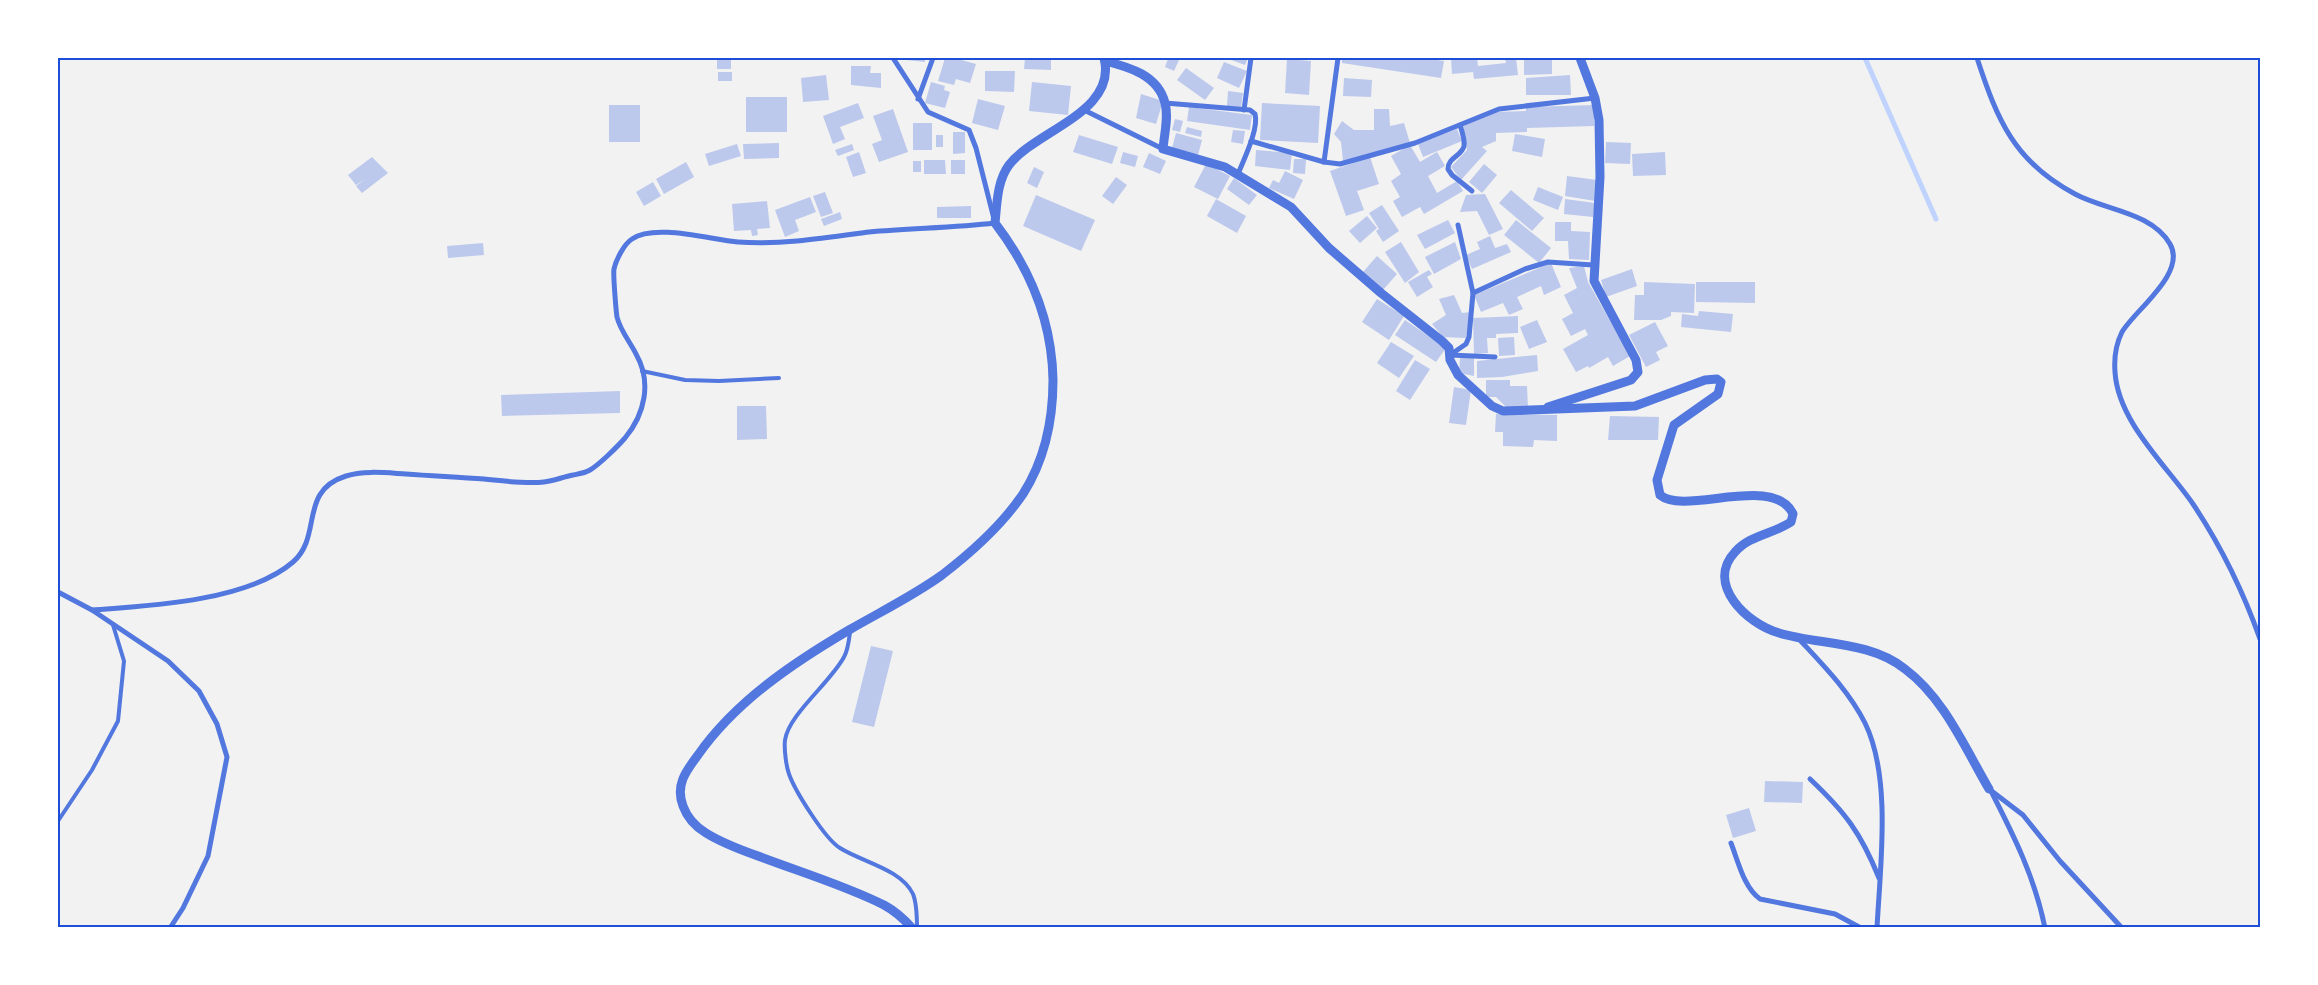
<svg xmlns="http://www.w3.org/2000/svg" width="2318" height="985" viewBox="0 0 2318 985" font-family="Karla,sans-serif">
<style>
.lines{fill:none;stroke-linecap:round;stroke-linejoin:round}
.stream{stroke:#bfd3fe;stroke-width:5}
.building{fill:#bdc9ec}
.service{stroke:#5277de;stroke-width:4}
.minor{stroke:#5277de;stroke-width:5}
.tertiary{stroke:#5277de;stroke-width:9}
.neatline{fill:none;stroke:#1d4ed8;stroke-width:2}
</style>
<rect width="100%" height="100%" fill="#f2f2f2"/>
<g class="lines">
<path class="stream" d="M 1865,58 L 1936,219"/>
</g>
<g class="building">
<rect x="717" y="58" width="14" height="11"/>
<path d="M 906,58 L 925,58 L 925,62 L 906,60 Z"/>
<path d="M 945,58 L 954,58 L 976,64 L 970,83 L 956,79 L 954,85 L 938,81 Z"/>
<path d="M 1025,58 L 1051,58 L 1051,70 L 1024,69 Z"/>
<path d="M 1165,58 L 1180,58 L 1174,71 L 1165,67 L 1168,59 Z"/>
<path d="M 1226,58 L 1248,58 L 1245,65 Z"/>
<path d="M 1342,58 L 1424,58 L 1444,61 L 1441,78 L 1342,63 Z"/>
<path d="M 1451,58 L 1477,58 L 1478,66 L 1506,63 L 1505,58 L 1516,58 L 1518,75 L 1474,79 L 1473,72 L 1452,74 Z"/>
<path d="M 1524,58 L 1552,58 L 1552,74 L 1524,75 Z"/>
<path d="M 1287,59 L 1311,61 L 1309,95 L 1285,93 Z"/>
<path d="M 1224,62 L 1247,71 L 1239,88 L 1217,78 Z"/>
<path d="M 851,66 L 871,66 L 870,73 L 881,73 L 881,88 L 851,85 Z"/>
<path d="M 1186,68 L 1214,88 L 1205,100 L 1177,80 Z"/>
<path d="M 985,71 L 1015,71 L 1014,92 L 985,91 Z"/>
<rect x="718" y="72" width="14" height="9"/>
<path d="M 826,75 L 829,100 L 803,102 L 801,78 Z"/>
<path d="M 1570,75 L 1571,95 L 1526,95 L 1526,78 Z"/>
<path d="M 1344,78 L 1372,80 L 1371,97 L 1343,96 Z"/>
<path d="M 931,82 L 945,86 L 944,90 L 950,92 L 945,108 L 925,103 Z"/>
<path d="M 1032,82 L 1071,86 L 1068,115 L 1029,111 Z"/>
<path d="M 1228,91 L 1243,93 L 1241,107 L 1227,106 Z"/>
<path d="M 1141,94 L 1163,101 L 1156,124 L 1136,118 Z"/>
<rect x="746" y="97" width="41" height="35"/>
<path d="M 978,99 L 1005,106 L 998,130 L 972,123 Z"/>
<path d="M 858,103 L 864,118 L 840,127 L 845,139 L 833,144 L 823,116 Z"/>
<path d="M 1262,103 L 1320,106 L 1318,143 L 1260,140 Z"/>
<rect x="609" y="105" width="31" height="37"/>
<path d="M 1594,105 L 1594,126 L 1527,128 L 1527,132 L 1496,133 L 1496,141 L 1482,147 L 1487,151 L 1461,180 L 1451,167 L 1467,150 L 1463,126 L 1495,112 L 1526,111 L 1526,107 Z"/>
<path d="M 1189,107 L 1252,115 L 1250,130 L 1187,121 Z"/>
<path d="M 893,109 L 908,152 L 879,162 L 872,144 L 882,140 L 873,116 Z"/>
<path d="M 1374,109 L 1389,109 L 1390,126 L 1404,123 L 1410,143 L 1343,161 L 1341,142 L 1334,134 L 1342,121 L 1354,130 L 1374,130 Z"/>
<path d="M 1175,119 L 1183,121 L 1180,132 L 1172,130 Z"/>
<rect x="913" y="123" width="19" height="27"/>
<path d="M 1187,127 L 1202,131 L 1201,137 L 1185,133 Z"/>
<path d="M 1457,129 L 1462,141 L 1423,157 L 1418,144 Z"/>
<path d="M 1233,130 L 1245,131 L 1243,144 L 1231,142 Z"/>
<path d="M 953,132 L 965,132 L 965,153 L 953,154 Z"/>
<path d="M 1176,133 L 1202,140 L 1198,155 L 1172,148 Z"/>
<path d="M 1515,134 L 1545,139 L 1542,157 L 1512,151 Z"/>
<rect x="936" y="135" width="7" height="12"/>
<path d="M 1079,135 L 1118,147 L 1112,164 L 1073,152 Z"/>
<path d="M 1606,142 L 1631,143 L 1630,164 L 1605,163 Z"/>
<path d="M 779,143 L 779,158 L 744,159 L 743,144 Z"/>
<path d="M 737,144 L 741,156 L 709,166 L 705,154 Z"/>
<path d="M 852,144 L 854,150 L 838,156 L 835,150 Z"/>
<path d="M 1410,145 L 1420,162 L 1437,152 L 1445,166 L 1428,176 L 1437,193 L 1457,181 L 1463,191 L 1424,214 L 1420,207 L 1402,217 L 1393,201 L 1400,197 L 1391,181 L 1401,174 L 1391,156 Z"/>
<path d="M 1256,150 L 1292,153 L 1290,170 L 1255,166 Z"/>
<path d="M 859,152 L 866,173 L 853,177 L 846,157 Z"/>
<path d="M 1123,152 L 1138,156 L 1135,167 L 1120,163 Z"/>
<path d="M 1665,152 L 1666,175 L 1633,176 L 1632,154 Z"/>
<path d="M 1149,153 L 1166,161 L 1160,174 L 1143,167 Z"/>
<path d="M 372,157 L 388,173 L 362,193 L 356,186 L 365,179 L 356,185 L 348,175 Z"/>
<path d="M 1370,157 L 1379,184 L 1357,191 L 1364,210 L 1346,216 L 1330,171 Z"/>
<path d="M 1294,159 L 1306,159 L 1305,174 L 1293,173 Z"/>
<path d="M 924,160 L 945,160 L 946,174 L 924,174 Z"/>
<rect x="951" y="160" width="14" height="14"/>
<rect x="913" y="161" width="8" height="11"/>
<path d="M 686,162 L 694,177 L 664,194 L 656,179 Z"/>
<path d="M 1206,164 L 1230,176 L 1218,199 L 1194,187 Z"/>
<path d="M 1484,164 L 1497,175 L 1482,193 L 1469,182 Z"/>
<path d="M 1034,167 L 1044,172 L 1037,188 L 1027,183 Z"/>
<path d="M 1285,171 L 1303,180 L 1294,199 L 1269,188 L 1273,180 L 1279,183 Z"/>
<path d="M 1567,176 L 1597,180 L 1595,201 L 1565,196 Z"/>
<path d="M 1116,177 L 1127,185 L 1113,204 L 1102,196 Z"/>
<path d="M 1234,178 L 1257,195 L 1249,205 L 1227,189 Z"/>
<path d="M 653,182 L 661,196 L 644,206 L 636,192 Z"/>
<path d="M 1538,187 L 1563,197 L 1558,210 L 1533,200 Z"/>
<path d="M 1511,190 L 1544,218 L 1532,231 L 1499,203 Z"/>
<path d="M 825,192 L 833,213 L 821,217 L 813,196 Z"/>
<path d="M 1485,194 L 1503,229 L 1489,235 L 1477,211 L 1460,212 L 1466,195 Z"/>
<path d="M 1036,195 L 1095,220 L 1081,251 L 1023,226 Z"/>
<path d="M 810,197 L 816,212 L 795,220 L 799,231 L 785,237 L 775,210 Z"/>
<path d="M 1216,199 L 1246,216 L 1237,233 L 1207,216 Z"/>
<path d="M 1565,199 L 1595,203 L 1593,217 L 1564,214 Z"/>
<path d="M 767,201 L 770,228 L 757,229 L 758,235 L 752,236 L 751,230 L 734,231 L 732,204 Z"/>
<path d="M 1382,205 L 1399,231 L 1383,242 L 1376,231 L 1379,229 L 1369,213 Z"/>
<path d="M 971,206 L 971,218 L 937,218 L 937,207 Z"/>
<path d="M 840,212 L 842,219 L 824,226 L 821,219 Z"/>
<path d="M 1367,216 L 1377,228 L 1360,243 L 1349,231 Z"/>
<path d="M 1448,220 L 1455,233 L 1425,249 L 1417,235 Z"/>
<path d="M 1516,220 L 1551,248 L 1539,263 L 1504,235 Z"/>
<path d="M 1555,222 L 1571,222 L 1571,231 L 1590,232 L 1589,260 L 1569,259 L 1568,241 L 1555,241 Z"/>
<path d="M 1490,236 L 1495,248 L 1507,244 L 1511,252 L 1472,269 L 1466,255 L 1480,249 L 1477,242 Z"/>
<path d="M 1401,242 L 1419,272 L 1405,283 L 1385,252 Z"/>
<path d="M 1455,242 L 1461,259 L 1434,274 L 1425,257 Z"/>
<path d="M 483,243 L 484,255 L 448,258 L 447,246 Z"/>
<path d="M 1377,256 L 1397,274 L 1383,290 L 1363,272 Z"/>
<path d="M 1551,263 L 1561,287 L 1544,295 L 1541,286 L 1517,297 L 1523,309 L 1509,315 L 1503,303 L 1481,312 L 1474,295 Z"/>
<path d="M 1584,266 L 1588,282 L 1630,356 L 1613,366 L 1608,357 L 1589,368 L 1588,366 L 1576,372 L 1563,349 L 1588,335 L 1585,329 L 1571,336 L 1562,319 L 1573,313 L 1564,295 L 1577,288 L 1569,268 Z"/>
<path d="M 1632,269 L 1637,286 L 1606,297 L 1601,280 Z"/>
<path d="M 1429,270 L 1432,274 L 1427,277 L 1433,287 L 1417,297 L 1408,282 Z"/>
<path d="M 1644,282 L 1695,284 L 1694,313 L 1671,312 L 1671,316 L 1661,320 L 1634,320 L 1635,295 L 1644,295 Z"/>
<path d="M 1696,282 L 1755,282 L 1755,303 L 1696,302 Z"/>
<path d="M 1454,295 L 1462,313 L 1471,312 L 1466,338 L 1443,337 L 1432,324 L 1446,315 L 1439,299 Z"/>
<path d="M 1377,299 L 1404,316 L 1389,340 L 1362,322 Z"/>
<path d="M 1699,311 L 1733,314 L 1731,332 L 1681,327 L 1682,314 L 1698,316 Z"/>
<path d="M 1518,316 L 1518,333 L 1496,334 L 1496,338 L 1487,338 L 1488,353 L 1474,354 L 1473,318 Z"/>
<path d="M 1405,320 L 1446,348 L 1436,362 L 1395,335 Z"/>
<path d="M 1537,320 L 1547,342 L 1529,349 L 1520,327 Z"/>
<path d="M 1655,322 L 1668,346 L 1656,352 L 1660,360 L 1646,367 L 1629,335 Z"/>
<path d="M 1514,337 L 1515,355 L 1499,356 L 1498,338 Z"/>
<path d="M 1391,342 L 1414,356 L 1399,378 L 1377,363 Z"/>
<path d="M 1537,355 L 1538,371 L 1502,377 L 1477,378 L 1477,361 Z"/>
<path d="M 1460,358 L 1474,358 L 1474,376 L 1459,373 Z"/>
<path d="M 1415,360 L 1430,369 L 1410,400 L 1396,391 Z"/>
<path d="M 1486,380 L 1510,380 L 1510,386 L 1527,386 L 1528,409 L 1508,409 L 1496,397 L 1486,397 Z"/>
<path d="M 1454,387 L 1471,390 L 1466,425 L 1449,423 Z"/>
<path d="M 620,391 L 620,413 L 502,416 L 501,395 Z"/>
<path d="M 737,406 L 766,406 L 767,439 L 737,440 Z"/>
<path d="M 1496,414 L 1557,415 L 1557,441 L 1534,440 L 1533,447 L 1503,446 L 1503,432 L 1495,432 Z"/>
<path d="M 1610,416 L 1659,417 L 1658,440 L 1608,440 Z"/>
<path d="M 871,646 L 893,651 L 874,727 L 852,722 Z"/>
<path d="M 1765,781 L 1803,782 L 1802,803 L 1764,802 Z"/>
<path d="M 1749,808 L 1756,831 L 1733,838 L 1726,815 Z"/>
</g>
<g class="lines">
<g class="service">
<path d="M 642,371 L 685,380 L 719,381 L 779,378"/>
<path d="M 850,632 C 849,640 848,650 844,657 C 830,683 789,714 785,740 C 784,748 786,766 789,774 C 795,791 825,839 840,848 C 862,862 901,869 913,894 C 917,904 917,917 917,928"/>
<path d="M 58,821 L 92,770 L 118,721 L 124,661 L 113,625"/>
</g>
<g class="minor">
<path d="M 1977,58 C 1997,119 2014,162 2075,194 C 2104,210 2152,212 2170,244 C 2187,273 2135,310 2122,332 C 2116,344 2114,359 2115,372 C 2118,422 2167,466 2193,504 C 2221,546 2243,591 2260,639"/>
<path d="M 918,99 L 933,58"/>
<path d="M 1165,103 L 1250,110 L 1255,114 C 1259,129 1244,159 1238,174"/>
<path d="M 1084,110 L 1163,149"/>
<path d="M 1244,110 L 1251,58"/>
<path d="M 1460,125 C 1462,131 1465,140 1464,146 C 1462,156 1448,157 1448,169 L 1452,175 L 1472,191"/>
<path d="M 1251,141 L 1324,162 L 1340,164 L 1415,143 L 1499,109 L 1595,98"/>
<path d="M 1324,162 L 1338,58"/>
<path d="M 1458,225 L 1473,293"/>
<path d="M 1450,355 L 1466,344 L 1469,337 L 1473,293 L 1525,269 L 1548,262 L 1593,265"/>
<path d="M 1450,355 L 1495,357"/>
<path d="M 58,592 L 92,610 L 168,661 L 199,691 L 217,724 L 227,757 L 208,856 L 183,908 L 170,928"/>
<path d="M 92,610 C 149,606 248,601 293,562 C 323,536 298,491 346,476 C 364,470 388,473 406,474 C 432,476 458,477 484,479 C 504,481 524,484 544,482 C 553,481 563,477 573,475 C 578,474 585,473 590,470 C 600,464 618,446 625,438 C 645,414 652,382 636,354 C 630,342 620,330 617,317 C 616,311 613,274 614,269 C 616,260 624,244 632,239 C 655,223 711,240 738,242 C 782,245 825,238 869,232 C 911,228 953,228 995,223 L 976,148 L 969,130 L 928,112 L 893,58"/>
<path d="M 1799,639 C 1823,665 1849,691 1865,723 C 1892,778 1880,868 1877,928"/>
<path d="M 1810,779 C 1845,812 1861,833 1879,878"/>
<path d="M 1989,789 L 2023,815 L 2060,861 L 2122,928"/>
<path d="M 1991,791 C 2014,836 2035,878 2045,928"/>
<path d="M 1731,843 C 1738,861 1744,888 1760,899 L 1835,914 L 1861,928"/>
</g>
<g class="tertiary">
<path d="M 1105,61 C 1129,67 1158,75 1165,103 C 1169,117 1164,135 1163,149 L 1225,167 L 1291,207 L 1329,248 L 1381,293 L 1442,341 L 1449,348 L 1450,360 L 1458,375 L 1492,406 L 1503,411 L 1635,406 L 1705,380 L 1717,379 L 1721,382 L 1718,394 L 1674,425 L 1657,480 L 1660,495 C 1685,516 1774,473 1793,514 L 1791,522 C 1773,534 1750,535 1735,552 C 1705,584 1747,624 1779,633 C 1820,645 1870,641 1905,669 C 1944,698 1965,748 1989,789"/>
<path d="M 1548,407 L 1631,380 L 1638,372 L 1636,360 L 1594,281 L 1600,177 L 1599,120 L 1595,98 L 1580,58"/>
<path d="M 912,928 C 904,919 895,911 884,905 C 844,885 800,872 758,856 C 741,850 722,843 706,833 C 696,827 687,817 683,806 C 675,785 686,771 698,755 C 736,701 793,663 849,630 C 880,612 913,596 942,575 C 972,552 1002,525 1023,494 C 1044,461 1053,420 1053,380 C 1052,321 1031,270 995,223 C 997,204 997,181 1009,165 C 1036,130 1118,112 1104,58"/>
</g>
</g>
<rect width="2318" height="985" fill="none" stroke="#ffffff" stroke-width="118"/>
<rect x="59" y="59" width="2200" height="867" class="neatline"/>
</svg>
